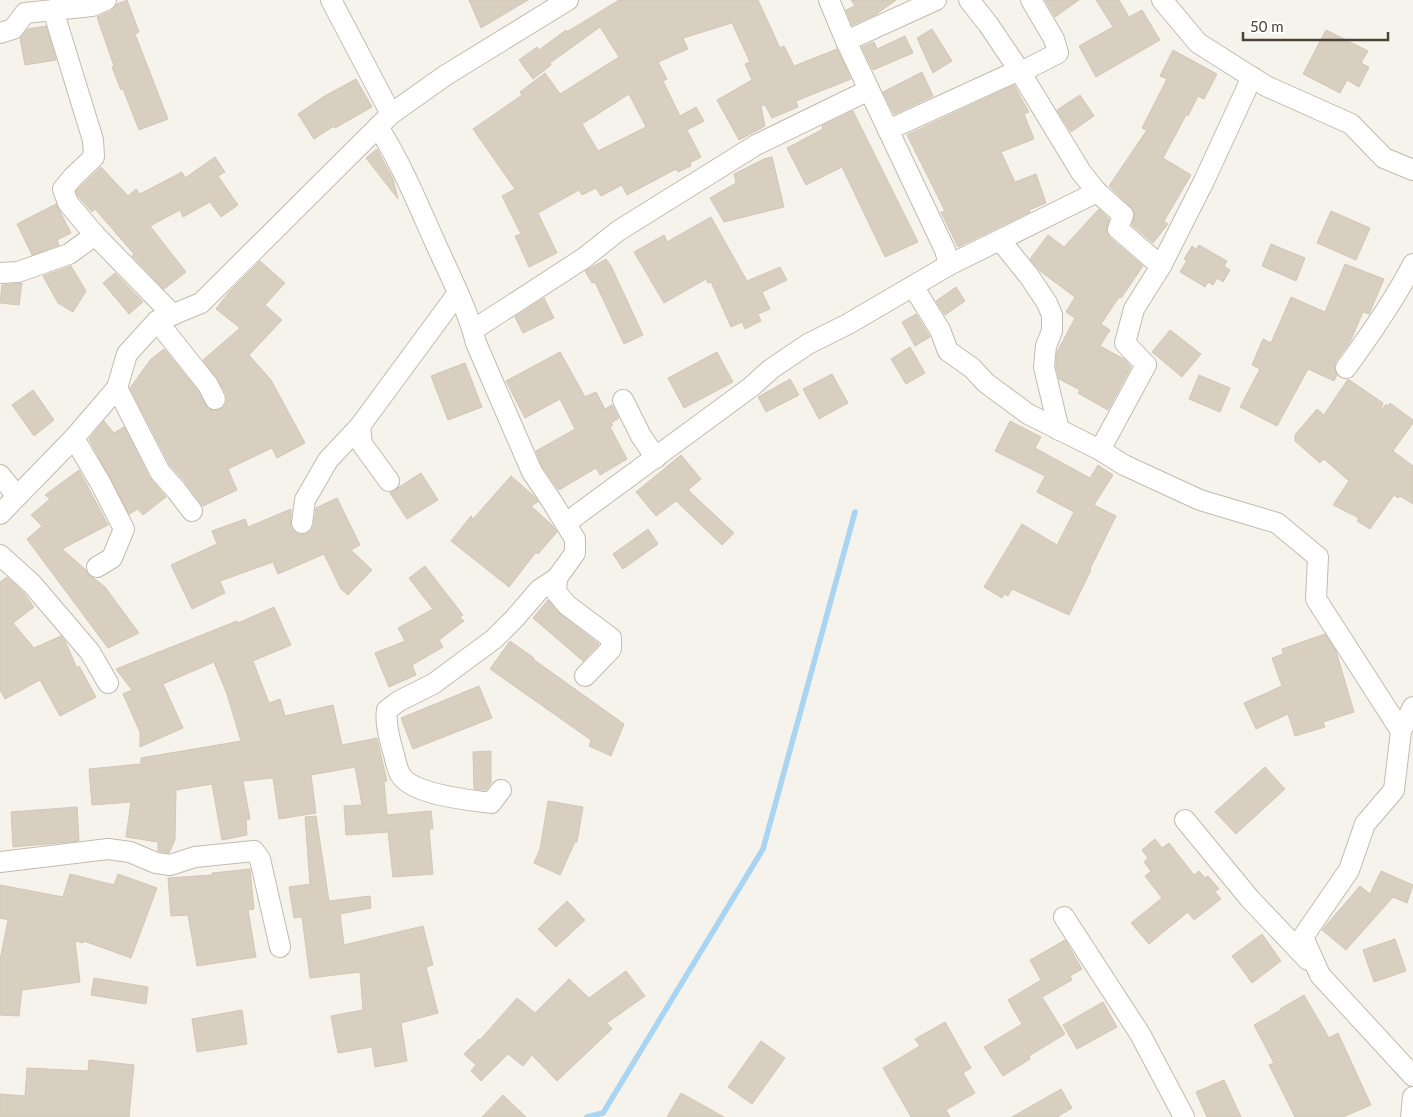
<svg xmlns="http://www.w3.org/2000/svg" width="1413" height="1117" viewBox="0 0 1413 1117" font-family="Lato,sans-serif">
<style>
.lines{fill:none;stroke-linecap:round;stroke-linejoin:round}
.stream{stroke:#a9d4f2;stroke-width:5.5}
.building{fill:#d8cfc1;stroke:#d3c7b4;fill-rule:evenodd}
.street-casing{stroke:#c2bbae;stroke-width:22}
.street{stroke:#fff;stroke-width:20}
</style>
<rect width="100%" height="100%" fill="#f6f3ec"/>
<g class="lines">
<path class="stream" d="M 587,1117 L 603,1113 L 763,849 L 855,512"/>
</g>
<g class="building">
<path d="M 127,0 L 139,32 L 135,34 L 168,119 L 139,130 L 123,89 L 121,90 L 112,67 L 114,66 L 97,17 L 111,11 L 117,4 Z"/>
<path d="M 469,0 L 528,0 L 481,28 Z"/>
<path d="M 619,0 L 758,0 L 780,48 L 784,46 L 794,66 L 837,49 L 851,79 L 796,101 L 798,107 L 772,118 L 765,105 L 761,106 L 765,126 L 739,140 L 717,100 L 752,80 L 745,64 L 750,62 L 732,23 L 683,38 L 688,49 L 658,62 L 667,79 L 663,81 L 680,116 L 696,107 L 704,121 L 687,130 L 701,157 L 690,163 L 691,166 L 678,172 L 676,169 L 627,195 L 622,185 L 601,196 L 596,188 L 582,195 L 579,190 L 538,213 L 557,253 L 529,267 L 515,236 L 521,234 L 502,196 L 515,189 L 473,129 L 522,95 L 520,92 L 545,73 L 560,94 L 619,57 L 600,27 L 550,63 L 551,65 L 533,79 L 519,60 L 537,47 L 539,50 L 566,30 L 567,32 ZM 629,94 L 646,127 L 598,151 L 582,124 Z"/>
<path d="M 851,0 L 896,0 L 875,15 L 852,25 L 846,10 L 855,6 Z"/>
<path d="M 1045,0 L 1079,0 L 1055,17 Z"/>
<path d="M 1096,0 L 1119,0 L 1129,17 L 1142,10 L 1160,40 L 1096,77 L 1079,46 L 1113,27 Z"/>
<path d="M 46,26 L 56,60 L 25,65 L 20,38 L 28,29 Z"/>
<path d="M 932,29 L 952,61 L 933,73 L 917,38 Z"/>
<path d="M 1326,30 L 1368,51 L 1361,63 L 1369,67 L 1359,87 L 1347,80 L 1340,93 L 1303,74 Z"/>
<path d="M 905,36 L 913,53 L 873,70 L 862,47 L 874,42 L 877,49 Z"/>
<path d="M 1173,50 L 1217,74 L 1204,99 L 1198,96 L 1188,116 L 1186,115 L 1163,158 L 1191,175 L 1164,221 L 1168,224 L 1153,243 L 1132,225 L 1135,213 L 1131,207 L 1109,186 L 1147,130 L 1142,128 L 1167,79 L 1160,76 Z"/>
<path d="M 922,72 L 933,96 L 894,114 L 883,92 Z"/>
<path d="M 356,79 L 372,107 L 335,128 L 334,126 L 314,139 L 298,114 L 323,97 Z"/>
<path d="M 1014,85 L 1029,112 L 1024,114 L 1034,139 L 1001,152 L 1015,182 L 1036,174 L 1046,203 L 1029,210 L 1030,212 L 958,247 L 941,212 L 945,211 L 907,135 Z"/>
<path d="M 1080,95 L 1094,116 L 1071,132 L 1057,110 Z"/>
<path d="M 853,111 L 918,242 L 885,257 L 842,167 L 806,185 L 787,148 L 823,129 L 822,126 Z"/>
<path d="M 377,149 L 393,179 L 398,199 L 366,158 Z"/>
<path d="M 215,157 L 225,172 L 218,176 L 238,205 L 221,217 L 210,202 L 183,217 L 180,210 L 150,226 L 186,272 L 164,289 L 132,256 L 134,254 L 95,209 L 92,212 L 78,196 L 76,191 L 101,167 L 128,196 L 136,189 L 140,194 L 182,172 L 185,178 Z"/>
<path d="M 772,157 L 784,207 L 724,222 L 710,198 L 736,183 L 734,174 L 764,159 Z"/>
<path d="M 56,204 L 71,233 L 57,240 L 59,245 L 32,255 L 17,224 Z"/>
<path d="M 1099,209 L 1109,219 L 1106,231 L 1110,238 L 1143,266 L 1121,298 L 1119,297 L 1101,324 L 1110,330 L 1100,346 L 1124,359 L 1131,367 L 1108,410 L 1078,393 L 1080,390 L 1059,379 L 1056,366 L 1057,352 L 1075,318 L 1066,312 L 1075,297 L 1040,271 L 1030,259 L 1048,235 L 1064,247 Z"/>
<path d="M 1331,211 L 1370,228 L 1356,260 L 1317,243 Z"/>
<path d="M 711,217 L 747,281 L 780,267 L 787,280 L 762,292 L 770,309 L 758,314 L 761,321 L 745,329 L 742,322 L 731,327 L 711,282 L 708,283 L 706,279 L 664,303 L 634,252 L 664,235 L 667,242 Z"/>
<path d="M 1271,244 L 1305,258 L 1296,281 L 1262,266 Z"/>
<path d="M 1199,245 L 1227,261 L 1224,266 L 1230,270 L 1223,282 L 1217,278 L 1213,285 L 1208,282 L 1205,287 L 1180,272 L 1187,260 L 1184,259 L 1192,246 L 1196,249 Z"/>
<path d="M 606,259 L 611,266 L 643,335 L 624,344 L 595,282 L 592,283 L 585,271 Z"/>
<path d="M 260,261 L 285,283 L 265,305 L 282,320 L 249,355 L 271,380 L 305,443 L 277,458 L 272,448 L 228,469 L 237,490 L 203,506 L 185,482 L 170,465 L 130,388 L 151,359 L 164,349 L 198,391 L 208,409 L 215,411 L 221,409 L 225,406 L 227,400 L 226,394 L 217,378 L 203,360 L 240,328 L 216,309 L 230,291 Z"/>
<path d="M 1345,264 L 1384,279 L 1369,314 L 1363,312 L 1350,342 L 1336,361 L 1334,367 L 1337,375 L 1334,381 L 1308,369 L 1277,426 L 1240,407 L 1260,369 L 1252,365 L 1263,339 L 1271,343 L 1291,297 L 1325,312 Z"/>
<path d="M 71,266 L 86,291 L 73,312 L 58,303 L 43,276 Z"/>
<path d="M 115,273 L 143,302 L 129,314 L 103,283 Z"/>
<path d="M 22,283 L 19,305 L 0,303 L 2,285 Z"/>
<path d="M 956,287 L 965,301 L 945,315 L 936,301 Z"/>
<path d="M 544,298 L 554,318 L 523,333 L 515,317 Z"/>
<path d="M 916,314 L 930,337 L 915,346 L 902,322 Z"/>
<path d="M 1170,330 L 1201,354 L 1182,377 L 1152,352 Z"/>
<path d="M 910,347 L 925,373 L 906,384 L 891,359 Z"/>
<path d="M 560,352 L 585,397 L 596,392 L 605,409 L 612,405 L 619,418 L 611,423 L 613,425 L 610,427 L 627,459 L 600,475 L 596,468 L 559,490 L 542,466 L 536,451 L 575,429 L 560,399 L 525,418 L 506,381 Z"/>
<path d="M 717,352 L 733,382 L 684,408 L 668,378 Z"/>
<path d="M 465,363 L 482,407 L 448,420 L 431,376 Z"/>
<path d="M 832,374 L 848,403 L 819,419 L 803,389 Z"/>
<path d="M 1199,375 L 1230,388 L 1220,412 L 1189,399 Z"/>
<path d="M 790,379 L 799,395 L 766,412 L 758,397 Z"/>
<path d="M 1348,379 L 1383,403 L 1380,412 L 1386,404 L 1388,406 L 1390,403 L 1413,420 L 1413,423 L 1393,451 L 1413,466 L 1413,504 L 1400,496 L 1398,498 L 1394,495 L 1370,529 L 1357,521 L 1359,518 L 1333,505 L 1349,481 L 1324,459 L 1320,463 L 1295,441 L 1295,435 L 1317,409 L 1324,415 Z"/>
<path d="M 33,390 L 54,420 L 34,436 L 12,405 Z"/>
<path d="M 104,421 L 114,433 L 124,427 L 149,477 L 166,497 L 143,515 L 138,509 L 129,514 L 89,439 Z"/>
<path d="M 1010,421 L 1041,437 L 1035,448 L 1090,478 L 1098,465 L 1113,475 L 1094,505 L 1116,516 L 1090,569 L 1091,570 L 1069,615 L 1012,589 L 1008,596 L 1004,594 L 1002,598 L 984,587 L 1022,524 L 1057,545 L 1074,512 L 1037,492 L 1045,476 L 995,451 Z"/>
<path d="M 681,455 L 701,479 L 688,490 L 734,533 L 722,545 L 676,501 L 656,516 L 636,492 Z"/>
<path d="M 79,470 L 108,525 L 62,549 L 86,570 L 91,577 L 95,579 L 105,587 L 139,633 L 108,648 L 27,539 L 42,526 L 31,515 L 50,499 L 45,495 Z"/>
<path d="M 421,473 L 438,500 L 407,519 L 390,493 Z"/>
<path d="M 511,476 L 535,497 L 538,502 L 531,506 L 552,525 L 557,532 L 538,554 L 536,552 L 509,587 L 451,541 L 471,516 L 473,519 Z"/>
<path d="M 337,498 L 360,545 L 351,550 L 372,570 L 348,595 L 341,589 L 324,554 L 278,574 L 273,562 L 220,581 L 225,593 L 192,609 L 171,565 L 217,544 L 212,531 L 245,519 L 248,527 L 291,509 L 291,528 L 294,532 L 300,535 L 306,534 L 311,531 L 314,525 L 316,508 Z"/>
<path d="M 648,529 L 658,544 L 623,569 L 613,554 Z"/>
<path d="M 425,566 L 463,615 L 460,617 L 464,621 L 439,640 L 443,647 L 412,665 L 416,675 L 389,687 L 375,653 L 405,641 L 398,628 L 433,609 L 409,578 Z"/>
<path d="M 7,577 L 23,592 L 34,607 L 13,623 L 34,648 L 61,636 L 65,641 L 77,668 L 79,666 L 96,697 L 60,716 L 40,680 L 5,699 L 0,690 L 0,582 Z"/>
<path d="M 548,600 L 560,614 L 599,644 L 583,661 L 533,618 Z"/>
<path d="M 274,607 L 291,645 L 253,661 L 269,703 L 280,699 L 285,716 L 333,705 L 342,745 L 377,738 L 387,781 L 384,781 L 387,815 L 431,811 L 433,829 L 429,829 L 433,874 L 393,877 L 388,832 L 346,835 L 344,806 L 362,805 L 355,767 L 311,775 L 316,813 L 279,819 L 273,778 L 243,781 L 250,819 L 246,820 L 247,835 L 222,840 L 212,784 L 176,790 L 175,840 L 169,853 L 158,851 L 158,842 L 126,837 L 131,802 L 92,805 L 89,769 L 141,764 L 141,758 L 241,741 L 227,694 L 214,662 L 163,684 L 183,728 L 140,747 L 140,732 L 123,694 L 132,690 L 116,669 L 237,621 L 238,623 Z"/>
<path d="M 1325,634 L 1336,651 L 1354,712 L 1323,722 L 1325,727 L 1295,736 L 1288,714 L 1256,729 L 1244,703 L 1282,686 L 1272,658 L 1283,654 L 1282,649 Z"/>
<path d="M 510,641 L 534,658 L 533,659 L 624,724 L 611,756 L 589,746 L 591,740 L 490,669 Z"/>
<path d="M 479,686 L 492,718 L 413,749 L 401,718 Z"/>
<path d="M 491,751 L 491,783 L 486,790 L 474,789 L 473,752 Z"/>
<path d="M 1265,767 L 1285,789 L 1236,834 L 1215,812 Z"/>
<path d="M 548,801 L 583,807 L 577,842 L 575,842 L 560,875 L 534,863 L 540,849 Z"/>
<path d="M 77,807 L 79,841 L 13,847 L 11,812 Z"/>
<path d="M 316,816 L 329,901 L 370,896 L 371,908 L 340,914 L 344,945 L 423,926 L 433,965 L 426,967 L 438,1013 L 401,1023 L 407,1061 L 375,1067 L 372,1047 L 338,1053 L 331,1016 L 363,1010 L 360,972 L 310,978 L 302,917 L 294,918 L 289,887 L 310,884 L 305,817 Z"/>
<path d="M 1155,839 L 1162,848 L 1169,843 L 1194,875 L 1199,871 L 1205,878 L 1208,876 L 1219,889 L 1215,892 L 1221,899 L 1194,920 L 1188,912 L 1149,944 L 1131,923 L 1162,898 L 1145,876 L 1151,871 L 1144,862 L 1148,858 L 1142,850 Z"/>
<path d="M 250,869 L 254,909 L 248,910 L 256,957 L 197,966 L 188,915 L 171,916 L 168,878 L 212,875 L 212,873 Z"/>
<path d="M 1381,871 L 1413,885 L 1407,903 L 1393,897 L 1346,950 L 1322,930 L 1360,886 L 1370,894 Z"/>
<path d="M 70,874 L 114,885 L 118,874 L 157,888 L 131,958 L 84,941 L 83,943 L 75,941 L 80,982 L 22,990 L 19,1016 L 0,1015 L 0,960 L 8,920 L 0,918 L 0,885 L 63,897 Z"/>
<path d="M 567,901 L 585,920 L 556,947 L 538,929 Z"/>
<path d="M 1262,934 L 1281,961 L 1252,983 L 1232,956 Z"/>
<path d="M 1395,939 L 1406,971 L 1374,982 L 1363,950 Z"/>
<path d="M 1065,940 L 1082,969 L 1070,976 L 1072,980 L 1042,997 L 1065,1034 L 1029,1056 L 1030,1059 L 1003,1076 L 984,1047 L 1022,1024 L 1008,1000 L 1041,980 L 1030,960 Z"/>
<path d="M 626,971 L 645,996 L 607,1023 L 612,1029 L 557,1081 L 532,1055 L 523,1066 L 508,1054 L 481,1081 L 471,1071 L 476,1065 L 464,1054 L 479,1039 L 480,1040 L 517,998 L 535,1013 L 569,979 L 589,998 Z"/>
<path d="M 94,978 L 148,987 L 146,1004 L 91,995 Z"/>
<path d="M 1304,995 L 1329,1038 L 1338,1033 L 1371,1105 L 1343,1117 L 1295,1117 L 1269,1065 L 1274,1063 L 1254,1025 L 1281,1010 L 1280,1009 Z"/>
<path d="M 1103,1002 L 1117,1027 L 1077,1049 L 1063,1025 Z"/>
<path d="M 242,1010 L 247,1044 L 197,1052 L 192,1019 Z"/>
<path d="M 945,1022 L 971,1068 L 963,1073 L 975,1093 L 946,1110 L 950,1117 L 911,1117 L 883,1068 L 920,1046 L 915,1039 Z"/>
<path d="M 761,1041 L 785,1058 L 752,1104 L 728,1087 Z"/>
<path d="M 89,1060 L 134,1065 L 129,1117 L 0,1117 L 0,1094 L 25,1096 L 27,1068 L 88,1071 Z"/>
<path d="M 1224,1080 L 1241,1117 L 1207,1117 L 1196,1092 Z"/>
<path d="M 1061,1089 L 1072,1108 L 1057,1117 L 1012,1117 Z"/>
<path d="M 681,1093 L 724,1117 L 667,1117 Z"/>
<path d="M 503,1095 L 526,1117 L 482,1117 Z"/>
</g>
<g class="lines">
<g class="street-casing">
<g id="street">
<path d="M 331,0 L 391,114"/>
<path d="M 969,0 L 988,24 L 1019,70 L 1081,172 L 1097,192 L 1123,215 L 1118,229 L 1161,266 L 1134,309 L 1125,343 L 1146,365 L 1100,450 L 1124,465 L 1200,500 L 1277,523 L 1318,557 L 1316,599 L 1401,731"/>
<path d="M 1162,0 L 1198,43 L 1266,86 L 1351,124 L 1384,158 L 1413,170"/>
<path d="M 53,10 L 93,140 L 94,157 L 73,177 L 63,189 L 68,203 L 95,235 L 173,315"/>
<path d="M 0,33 L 13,29 L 25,13 L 92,6 L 106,0"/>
<path d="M 846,41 L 936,0"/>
<path d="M 378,127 C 401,163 417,202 434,240 C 449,274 467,307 476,343 L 532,472 L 551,500 L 575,539 L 575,553 L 557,578 L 556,592 L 567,605 L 611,638 L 611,649 L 585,676"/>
<path d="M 888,130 L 1019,70 L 1027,69 L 1058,53 L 1054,39 L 1031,0"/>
<path d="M 1000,240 L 1029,276 L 1047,303 L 1052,315 L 1052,331 L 1046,346 L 1044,367 L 1059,430"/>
<path d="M 949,265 L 1097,192"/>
<path d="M 1161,266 L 1204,181 L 1252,77"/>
<path d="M 0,273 L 18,272 L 69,254 L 95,235"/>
<path d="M 913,286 L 940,330 L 948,351 L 972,368 L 986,383 L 1028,414 L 1100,450"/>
<path d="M 157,321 L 208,385 L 215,399"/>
<path d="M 473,330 L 584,258 L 618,231 L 756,145 L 869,90"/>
<path d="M 1346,368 C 1370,335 1394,301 1413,264"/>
<path d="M 117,388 L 160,472 L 176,490 L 192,511"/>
<path d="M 623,400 L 641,436 L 656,458"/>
<path d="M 74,438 L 101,484 L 124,529 L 112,558 L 97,567"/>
<path d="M 0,475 L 17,496"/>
<path d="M 389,481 L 362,444 L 360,426 L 458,293"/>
<path d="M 0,514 L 74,438 L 117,388 L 127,354 L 157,321 L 201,303 L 391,114 L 446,75 L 568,0"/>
<path d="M 302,523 L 305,500 L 328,460 L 360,426"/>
<path d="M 566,523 L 751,387 L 771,369 L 808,344 L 848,324 L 949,265 L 945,250 L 846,41 L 829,0"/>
<path d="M 0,555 L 32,584 L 90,652 L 108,683"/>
<path d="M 1413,707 L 1401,731 L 1394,790 L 1365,824 L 1349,870 L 1303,937 L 1320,975 L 1413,1076"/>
<path d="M 501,790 L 491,803 C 470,800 411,795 400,774 C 396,767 395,756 392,748 C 389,735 385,723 387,710 L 399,701 L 433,684 L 494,639 L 515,618 L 539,590 L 557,578"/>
<path d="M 1185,820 L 1250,899 L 1308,960"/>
<path d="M 0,862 L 108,849 L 130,852 L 156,863 L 170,865 L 195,857 L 254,851 L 260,859 L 280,947"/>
<path d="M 1064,917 L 1140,1034 L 1184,1117"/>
<path d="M 1411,1117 L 1413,1097"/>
</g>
</g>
<use href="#street" class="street"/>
</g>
<path d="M1243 32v8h145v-8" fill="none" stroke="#4b4439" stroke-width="2.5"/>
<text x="1250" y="32" font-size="15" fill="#4b4439" stroke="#ffffff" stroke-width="4" paint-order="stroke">50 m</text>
</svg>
